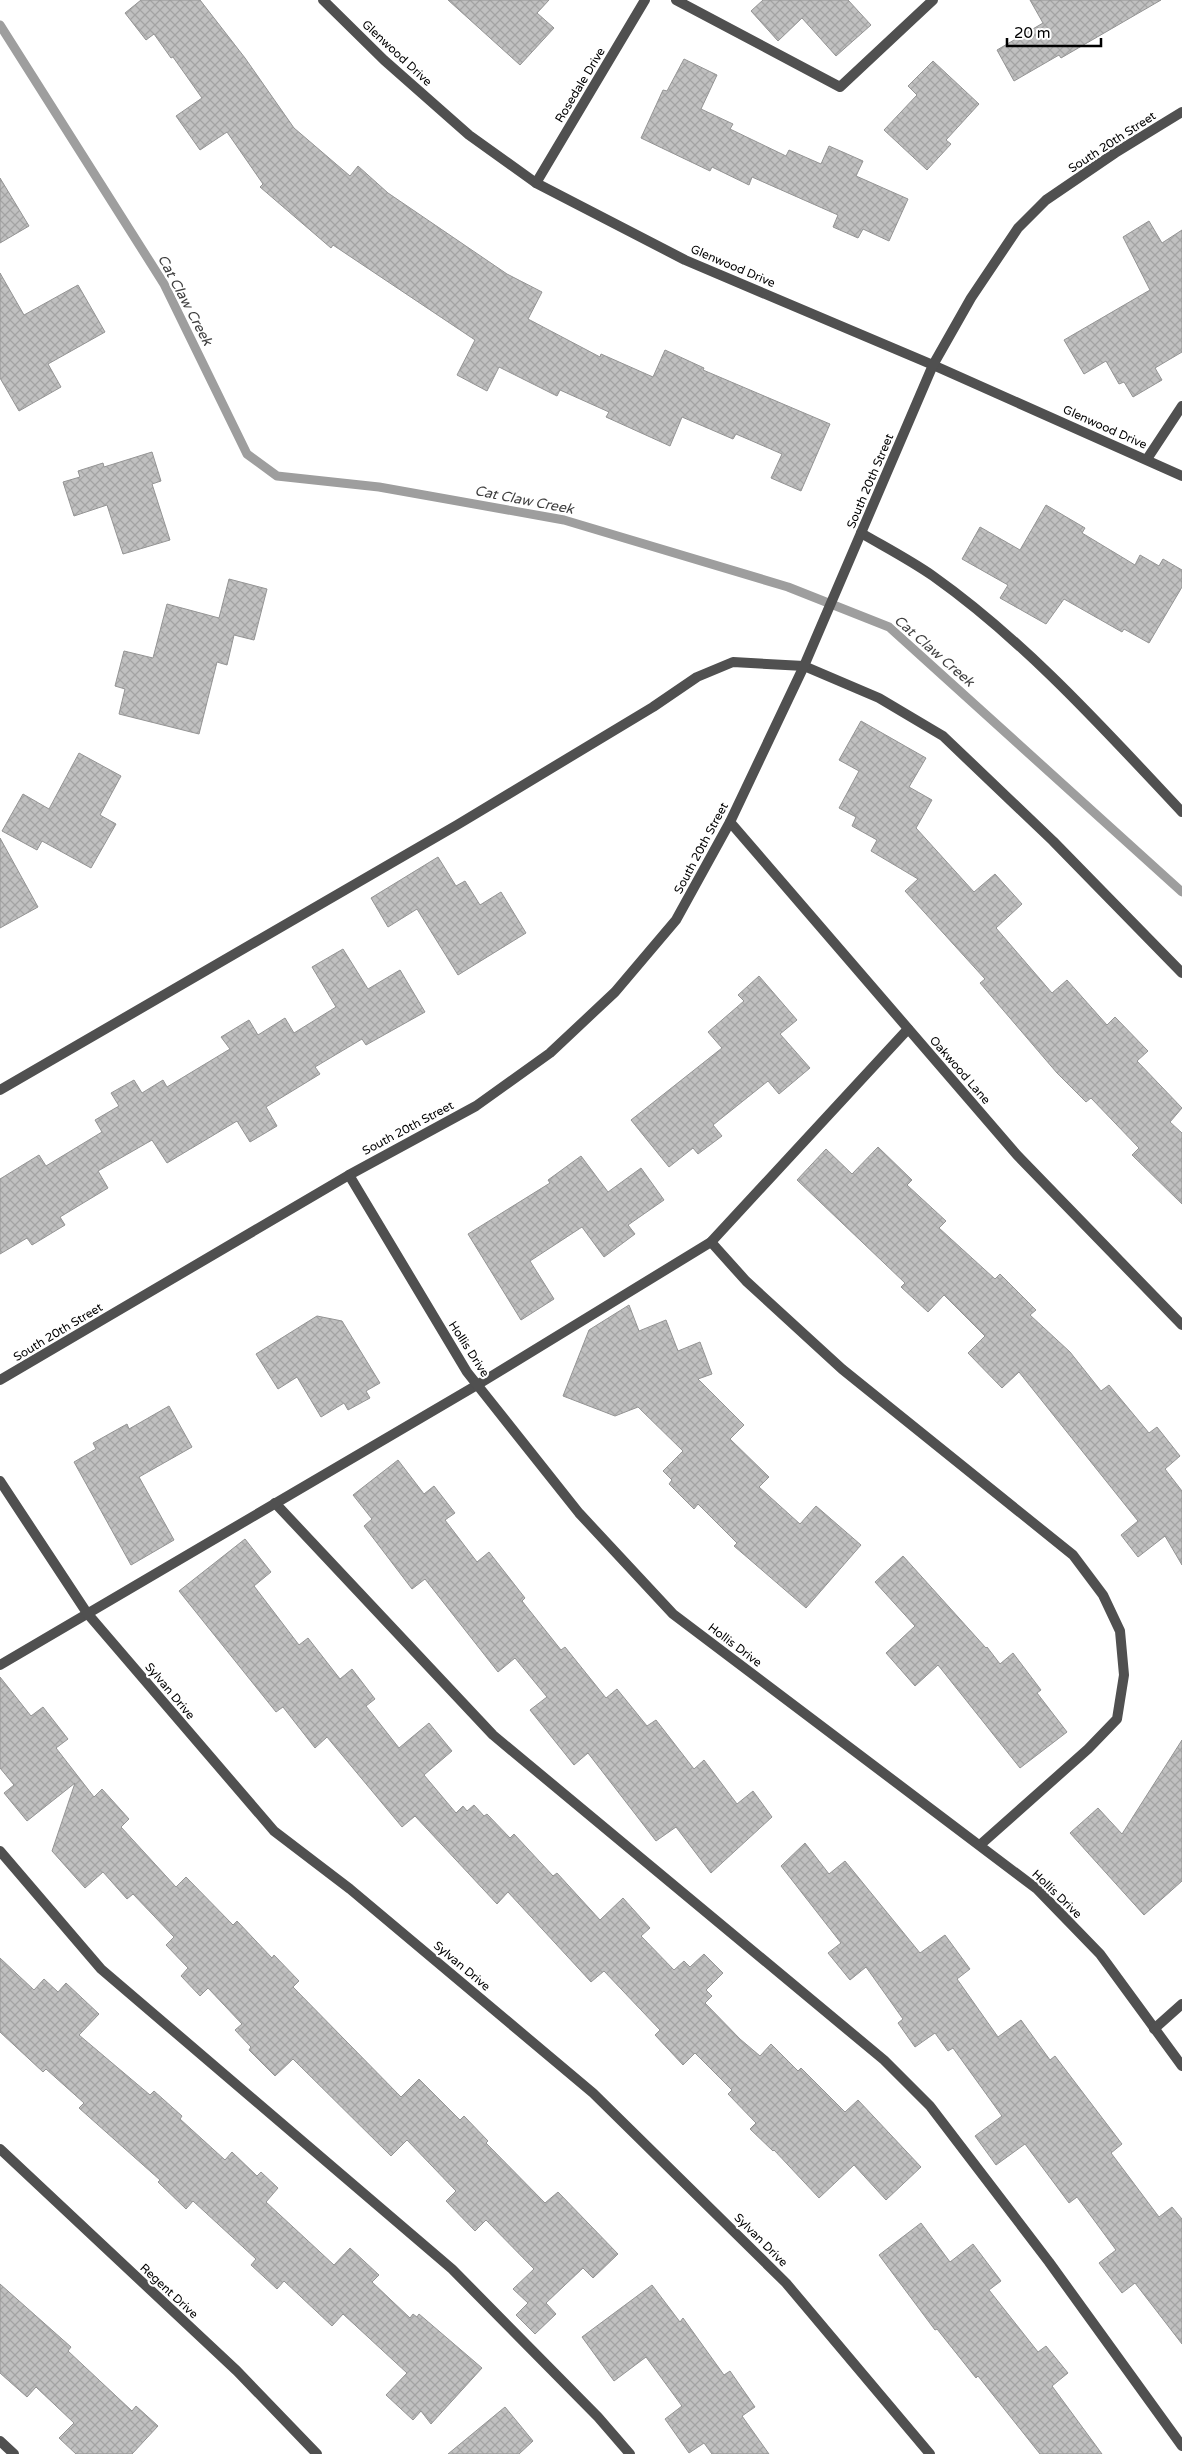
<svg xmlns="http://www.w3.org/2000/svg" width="1182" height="2454" viewBox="0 0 1182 2454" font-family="'Varela Round',sans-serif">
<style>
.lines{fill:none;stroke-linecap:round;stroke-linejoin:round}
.stream{stroke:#9e9e9e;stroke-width:9}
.building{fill:url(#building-cross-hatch);stroke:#949494}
.service{stroke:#505050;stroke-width:10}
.minor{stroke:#505050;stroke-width:10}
.tertiary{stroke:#505050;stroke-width:10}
.labels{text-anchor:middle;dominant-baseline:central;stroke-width:4.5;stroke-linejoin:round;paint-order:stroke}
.street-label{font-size:12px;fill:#000;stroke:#fff}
.water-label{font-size:14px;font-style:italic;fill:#3f3f3f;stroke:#fff}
</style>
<defs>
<pattern id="building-cross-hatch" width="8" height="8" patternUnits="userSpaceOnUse" patternTransform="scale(1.25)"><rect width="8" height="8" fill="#c0c0c0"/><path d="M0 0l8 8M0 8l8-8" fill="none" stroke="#a3a3a3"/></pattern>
</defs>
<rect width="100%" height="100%" fill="#fff"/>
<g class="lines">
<path class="stream" d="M 0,25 L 164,284 L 247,454 L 277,476 L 379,487 L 564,520 L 788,587 L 889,627 L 1182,892"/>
</g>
<g class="building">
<path d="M 141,0 L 200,0 L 245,58 L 294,128 L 350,176 L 358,166 L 388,193 L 507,274 L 542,292 L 528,319 L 600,357 L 601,354 L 653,377 L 665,350 L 704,368 L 703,370 L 830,424 L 801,491 L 771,478 L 782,454 L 736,434 L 733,439 L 682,417 L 670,446 L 606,417 L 609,412 L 560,390 L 557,396 L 499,367 L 487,391 L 457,375 L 475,340 L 333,245 L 331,248 L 260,187 L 263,184 L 227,132 L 200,150 L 176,116 L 202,98 L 173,57 L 171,58 L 154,34 L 146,40 L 125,13 Z"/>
<path d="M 448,0 L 549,0 L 537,13 L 554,28 L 520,65 Z"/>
<path d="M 763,0 L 848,0 L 871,25 L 836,56 L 802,18 L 778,41 L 751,11 Z"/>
<path d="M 1030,0 L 1161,0 L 1061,58 L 1059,55 L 1014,81 L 997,50 L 1043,23 Z"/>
<path d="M 684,59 L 717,75 L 701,109 L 733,124 L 730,129 L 786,156 L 789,150 L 821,164 L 829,146 L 863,161 L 856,176 L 908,199 L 889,241 L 863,229 L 858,238 L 833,227 L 838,215 L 752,177 L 749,185 L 712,167 L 710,171 L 641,138 L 663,90 L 667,91 Z"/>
<path d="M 933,61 L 979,104 L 946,140 L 951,144 L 927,170 L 884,130 L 917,95 L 908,86 Z"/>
<path d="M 0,178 L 29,226 L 0,243 Z"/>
<path d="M 1149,221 L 1162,243 L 1182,230 L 1182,352 L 1155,368 L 1162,380 L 1133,397 L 1124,382 L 1119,384 L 1106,361 L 1084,374 L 1064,340 L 1150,290 L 1123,237 Z"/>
<path d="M 0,273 L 24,315 L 78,285 L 105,332 L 48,364 L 61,387 L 19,411 L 0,378 Z"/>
<path d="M 152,452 L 161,481 L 152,484 L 170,540 L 123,554 L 107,505 L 74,516 L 63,482 L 80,477 L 78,471 L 103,463 L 104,467 Z"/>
<path d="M 1046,505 L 1085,528 L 1082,533 L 1135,565 L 1140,555 L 1159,566 L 1163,559 L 1182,570 L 1182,587 L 1149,643 L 1124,629 L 1122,632 L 1064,599 L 1046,624 L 1000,598 L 1008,585 L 962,559 L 980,527 L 1020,550 Z"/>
<path d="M 229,579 L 267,589 L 254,640 L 234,635 L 227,665 L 217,662 L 199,734 L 119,714 L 125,689 L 115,686 L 124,651 L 153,658 L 167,604 L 219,618 Z"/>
<path d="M 861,721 L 926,758 L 909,787 L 932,800 L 916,828 L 974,892 L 995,874 L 1022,904 L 996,928 L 1052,993 L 1067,980 L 1107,1025 L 1115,1017 L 1148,1051 L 1137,1061 L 1182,1108 L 1170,1122 L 1182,1133 L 1182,1204 L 1132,1155 L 1139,1148 L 1091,1098 L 1086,1102 L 1057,1073 L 980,983 L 985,979 L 905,891 L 918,879 L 871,851 L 877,840 L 852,826 L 856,817 L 839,808 L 859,771 L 839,760 Z"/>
<path d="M 79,753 L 121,776 L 100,815 L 116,824 L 91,868 L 42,841 L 37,850 L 2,831 L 23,794 L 49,809 Z"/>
<path d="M 0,838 L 38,907 L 0,928 Z"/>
<path d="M 438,857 L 456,886 L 465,881 L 480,905 L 501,892 L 526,933 L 458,975 L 417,909 L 388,927 L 371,898 Z"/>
<path d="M 343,949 L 368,989 L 400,970 L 425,1012 L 366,1045 L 362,1039 L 315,1067 L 320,1074 L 266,1107 L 277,1126 L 250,1142 L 237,1121 L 167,1163 L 152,1140 L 98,1171 L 108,1188 L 60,1217 L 65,1225 L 32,1245 L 27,1238 L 0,1254 L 0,1179 L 39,1155 L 46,1166 L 102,1132 L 95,1120 L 119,1106 L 111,1093 L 134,1080 L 142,1093 L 163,1080 L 167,1087 L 230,1049 L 221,1037 L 249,1020 L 258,1035 L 285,1018 L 294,1033 L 336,1007 L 312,967 Z"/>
<path d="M 759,976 L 797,1020 L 780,1034 L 810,1068 L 779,1094 L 768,1081 L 713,1125 L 722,1136 L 698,1154 L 693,1148 L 669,1167 L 631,1120 L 722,1048 L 708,1032 L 744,1001 L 738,995 Z"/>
<path d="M 878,1147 L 912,1180 L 907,1185 L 946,1221 L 939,1228 L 995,1279 L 1000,1274 L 1036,1310 L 1030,1315 L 1070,1352 L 1101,1391 L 1109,1385 L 1149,1433 L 1157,1427 L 1180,1456 L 1165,1469 L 1182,1491 L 1182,1565 L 1165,1536 L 1138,1557 L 1121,1535 L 1138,1521 L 1019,1372 L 1002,1388 L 968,1353 L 985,1336 L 944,1295 L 928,1312 L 901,1287 L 905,1283 L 797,1180 L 826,1149 L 852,1174 Z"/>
<path d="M 581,1156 L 608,1192 L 641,1168 L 664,1200 L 628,1225 L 635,1234 L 604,1257 L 582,1227 L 530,1261 L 554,1299 L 521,1320 L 468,1234 L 550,1183 L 548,1180 Z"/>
<path d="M 629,1305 L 639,1331 L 666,1320 L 678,1351 L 700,1342 L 712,1374 L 698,1379 L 744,1425 L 730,1439 L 769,1477 L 759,1487 L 800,1524 L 816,1506 L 861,1545 L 806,1608 L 734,1546 L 737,1543 L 698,1504 L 694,1509 L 669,1484 L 672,1480 L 663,1471 L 683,1451 L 638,1407 L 615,1416 L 563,1396 L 589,1330 Z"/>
<path d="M 317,1316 L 342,1321 L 380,1383 L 366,1391 L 370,1398 L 348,1410 L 344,1403 L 321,1417 L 297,1377 L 278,1389 L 256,1354 Z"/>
<path d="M 169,1406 L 192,1447 L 139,1477 L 174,1540 L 131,1565 L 74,1462 L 96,1449 L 93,1443 L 127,1424 L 129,1429 Z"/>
<path d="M 398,1460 L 424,1494 L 434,1486 L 455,1513 L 445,1520 L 477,1562 L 489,1552 L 525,1598 L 522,1601 L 561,1650 L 565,1647 L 606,1698 L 617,1689 L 647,1726 L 656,1720 L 694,1769 L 704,1760 L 737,1804 L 753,1791 L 772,1817 L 711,1873 L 676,1827 L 656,1841 L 588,1753 L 574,1765 L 530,1710 L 547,1697 L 515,1658 L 498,1672 L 425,1579 L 412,1589 L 364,1526 L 372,1519 L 353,1495 Z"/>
<path d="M 245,1539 L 271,1572 L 254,1586 L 299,1645 L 308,1638 L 340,1679 L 352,1669 L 375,1699 L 366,1706 L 399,1748 L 429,1723 L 452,1751 L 424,1775 L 456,1813 L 463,1806 L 467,1811 L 474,1805 L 484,1816 L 487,1814 L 510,1838 L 514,1834 L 553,1876 L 557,1873 L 600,1920 L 623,1898 L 650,1928 L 641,1936 L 674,1970 L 684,1961 L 690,1967 L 704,1954 L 723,1973 L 706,1990 L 712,1996 L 705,2003 L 740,2039 L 760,2056 L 771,2044 L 798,2071 L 801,2068 L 845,2112 L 858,2100 L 921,2167 L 886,2200 L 854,2165 L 819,2198 L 774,2150 L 773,2151 L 750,2129 L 756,2123 L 728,2094 L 732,2090 L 695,2053 L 683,2065 L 655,2035 L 660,2030 L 604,1971 L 591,1982 L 508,1892 L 497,1904 L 415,1816 L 402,1827 L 327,1737 L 315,1748 L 283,1707 L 276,1712 L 179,1591 Z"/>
<path d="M 903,1556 L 986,1648 L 987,1647 L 1000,1664 L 1013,1653 L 1041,1690 L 1037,1693 L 1067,1732 L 1020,1768 L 938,1665 L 915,1686 L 886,1653 L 915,1626 L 875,1582 Z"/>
<path d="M 0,1677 L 31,1716 L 43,1707 L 68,1739 L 56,1748 L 94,1797 L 102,1789 L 129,1819 L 121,1827 L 176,1887 L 186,1877 L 233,1925 L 237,1921 L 272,1958 L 274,1955 L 299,1981 L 293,1987 L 401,2097 L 419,2079 L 460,2120 L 464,2116 L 488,2141 L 486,2143 L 545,2203 L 558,2192 L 618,2254 L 593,2278 L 583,2268 L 546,2303 L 556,2314 L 535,2334 L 516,2315 L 528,2303 L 513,2289 L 534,2269 L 486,2220 L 475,2231 L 446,2201 L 456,2191 L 407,2140 L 391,2156 L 293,2059 L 275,2076 L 249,2050 L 251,2047 L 235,2030 L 242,2024 L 208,1988 L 200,1996 L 181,1976 L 188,1968 L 166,1945 L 174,1937 L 133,1894 L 127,1899 L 103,1872 L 85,1888 L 52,1851 L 75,1783 L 27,1821 L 4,1793 L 14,1785 L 0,1768 Z"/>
<path d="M 1182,1740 L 1182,1881 L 1144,1915 L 1070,1833 L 1098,1808 L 1122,1834 Z"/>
<path d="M 805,1843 L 829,1874 L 845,1861 L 920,1953 L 945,1935 L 970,1969 L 957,1979 L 998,2037 L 1021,2020 L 1050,2060 L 1055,2056 L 1122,2144 L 1111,2153 L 1159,2217 L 1172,2207 L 1182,2219 L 1182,2344 L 1135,2283 L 1122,2293 L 1099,2263 L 1116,2250 L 1077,2197 L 1069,2203 L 1025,2144 L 996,2165 L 975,2136 L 1002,2116 L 953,2048 L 948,2051 L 935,2033 L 915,2047 L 898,2023 L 903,2019 L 866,1967 L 850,1980 L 828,1953 L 841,1943 L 781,1866 Z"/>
<path d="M 0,1958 L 34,1990 L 44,1979 L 58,1992 L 66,1983 L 99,2014 L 79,2035 L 150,2095 L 154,2091 L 182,2116 L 180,2119 L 225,2160 L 232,2152 L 257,2176 L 261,2172 L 278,2188 L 266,2202 L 334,2265 L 350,2248 L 379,2275 L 372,2282 L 410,2318 L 413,2314 L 417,2317 L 419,2314 L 482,2368 L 431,2424 L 421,2411 L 413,2420 L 386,2395 L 407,2373 L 343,2314 L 332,2326 L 284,2281 L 277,2289 L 251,2265 L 256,2259 L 193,2201 L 186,2209 L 158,2182 L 160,2180 L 79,2108 L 84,2103 L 46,2069 L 43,2072 L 0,2032 Z"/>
<path d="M 921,2223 L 950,2262 L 973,2244 L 1001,2281 L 989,2290 L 1038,2352 L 1046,2346 L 1068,2373 L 1052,2386 L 1102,2454 L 1040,2454 L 978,2376 L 976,2378 L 937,2329 L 935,2330 L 879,2255 Z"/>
<path d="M 0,2284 L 71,2347 L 68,2351 L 132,2411 L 136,2406 L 158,2426 L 132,2454 L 76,2454 L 59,2438 L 74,2423 L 36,2387 L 27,2397 L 0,2373 Z"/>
<path d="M 652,2285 L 680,2322 L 683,2318 L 724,2375 L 730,2371 L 755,2407 L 742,2416 L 769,2454 L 712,2454 L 704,2443 L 689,2453 L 665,2419 L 682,2406 L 646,2357 L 614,2381 L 582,2337 Z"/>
<path d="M 505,2407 L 533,2441 L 519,2454 L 448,2454 Z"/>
</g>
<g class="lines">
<g class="service">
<path d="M 676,0 L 840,87 L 933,0"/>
<path d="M 1147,459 L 1182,406"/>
<path d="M 861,533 C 885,547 910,560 933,576 C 1026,642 1104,729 1182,812"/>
<path d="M 0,1090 L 457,825 L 653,707 L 697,677 L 733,662 L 804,666 L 879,698 L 943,736 L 1053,841 L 1182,973"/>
<path d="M 711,1242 L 746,1281 L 842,1369 L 1073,1555 L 1103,1595 L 1120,1631 L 1124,1675 L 1117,1719 L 1088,1749 L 980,1845"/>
<path d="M 275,1503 L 493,1735 L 884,2060 L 930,2106 L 1049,2262 L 1182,2446"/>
<path d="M 0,1665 L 477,1385 L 711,1242 L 908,1029"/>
<path d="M 0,1851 L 101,1969 L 452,2269 L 598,2417 L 630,2454"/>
<path d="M 0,2441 L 14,2454"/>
</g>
<g class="minor">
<path d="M 323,0 L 384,60 L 469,135 L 536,183 L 685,260 L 933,365 L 1182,476"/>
<path d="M 536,183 L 645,0"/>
<path d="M 730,822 L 1017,1155 L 1182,1325"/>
<path d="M 349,1175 L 467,1372 L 579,1513 L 673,1614 L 1037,1889 L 1100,1954 L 1182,2066"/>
<path d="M 0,1481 L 87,1613 L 274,1831 L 350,1889 L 593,2093 L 786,2283 L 930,2454"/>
<path d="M 1154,2029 L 1182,2004"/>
<path d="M 0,2149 L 237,2371 L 317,2454"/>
</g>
<path class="tertiary" d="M 0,1380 L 349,1175 L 476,1106 L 550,1053 L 615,992 L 676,920 L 730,822 L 804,666 L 933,365 L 971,298 L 1018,228 L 1046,200 L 1115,153 L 1182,112"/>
</g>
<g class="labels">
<g class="street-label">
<text transform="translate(397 53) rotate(43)">Glenwood Drive</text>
<text transform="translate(580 85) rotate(-59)">Rosedale Drive</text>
<text transform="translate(1112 142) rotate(-33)">South 20th Street</text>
<text transform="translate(733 266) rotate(23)">Glenwood Drive</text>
<text transform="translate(1105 427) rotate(24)">Glenwood Drive</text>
<text transform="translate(870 481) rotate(-67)">South 20th Street</text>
<text transform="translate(701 848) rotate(-62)">South 20th Street</text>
<text transform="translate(960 1070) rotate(49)">Oakwood Lane</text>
<text transform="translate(408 1128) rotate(-28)">South 20th Street</text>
<text transform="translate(58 1332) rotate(-31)">South 20th Street</text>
<text transform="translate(469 1349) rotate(57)">Hollis Drive</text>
<text transform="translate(735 1645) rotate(37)">Hollis Drive</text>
<text transform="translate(170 1691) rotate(50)">Sylvan Drive</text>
<text transform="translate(1057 1894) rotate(44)">Hollis Drive</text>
<text transform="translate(462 1966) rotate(40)">Sylvan Drive</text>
<text transform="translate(761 2240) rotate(45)">Sylvan Drive</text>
<text transform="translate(169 2291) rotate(43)">Regent Drive</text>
</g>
<g class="water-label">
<text transform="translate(185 300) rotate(62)">Cat Claw Creek</text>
<text transform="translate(524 500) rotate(11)">Cat Claw Creek</text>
<text transform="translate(934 651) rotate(41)">Cat Claw Creek</text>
</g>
</g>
<path d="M1007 38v8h94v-8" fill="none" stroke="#000000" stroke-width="2.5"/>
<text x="1014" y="38" font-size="15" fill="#000000" stroke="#ffffff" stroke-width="4" paint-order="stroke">20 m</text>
</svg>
